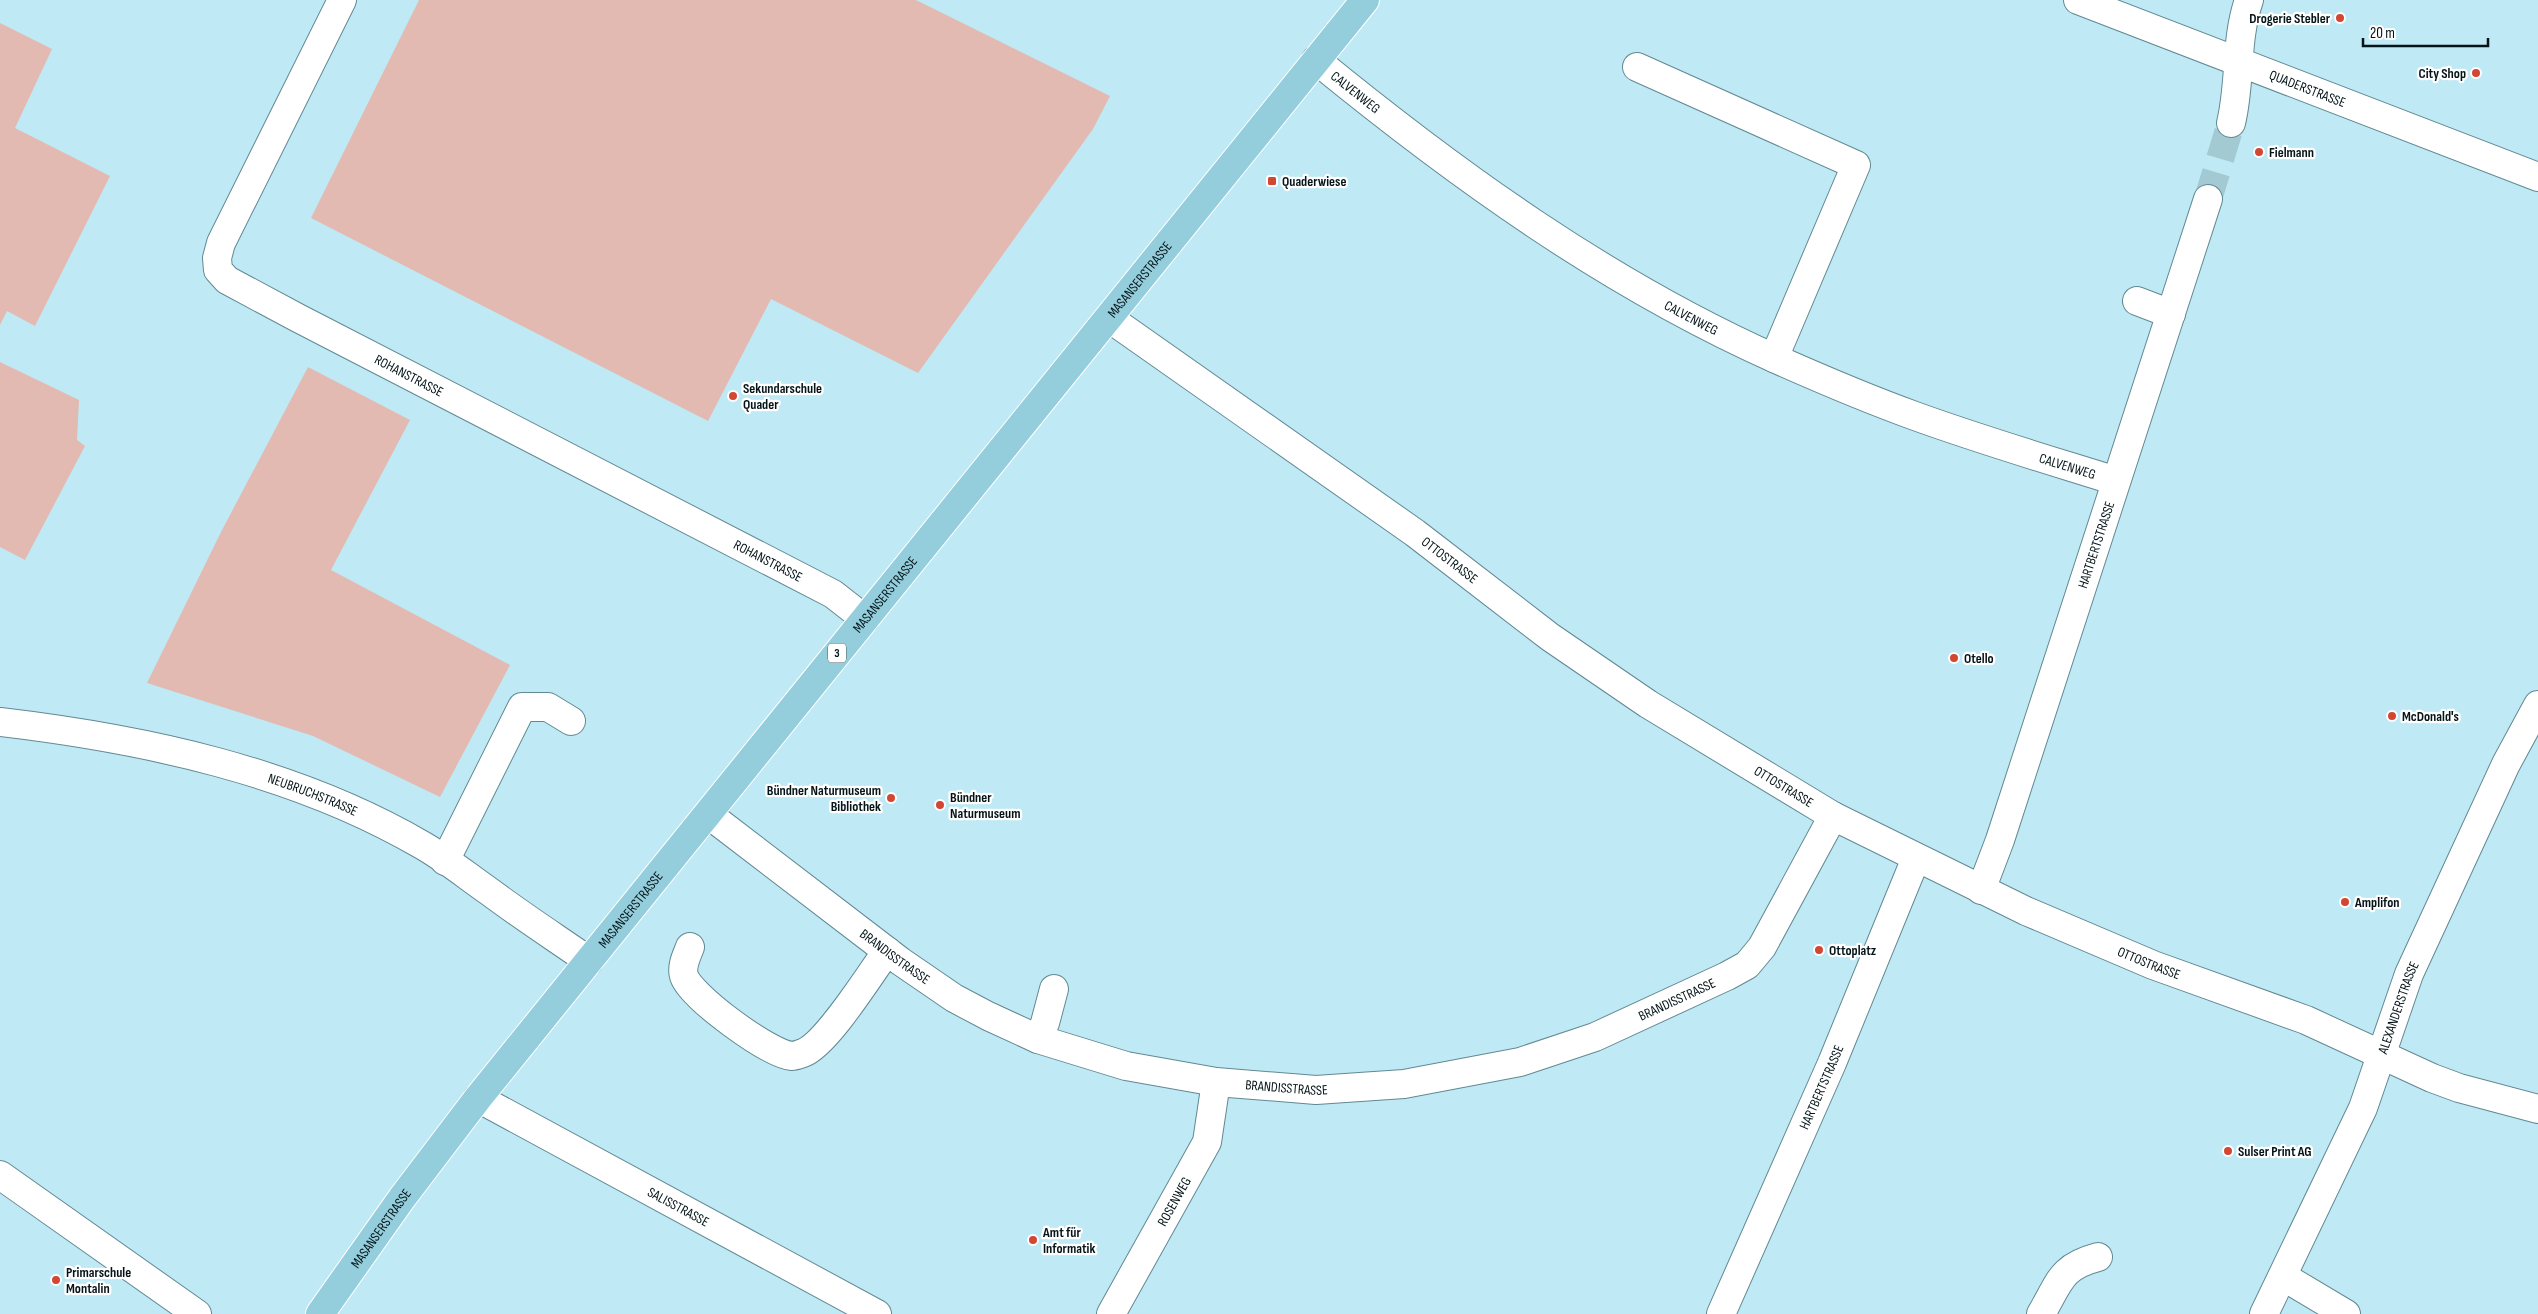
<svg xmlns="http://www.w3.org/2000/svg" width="2538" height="1314" viewBox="0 0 2538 1314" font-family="'Sofia Sans Condensed',sans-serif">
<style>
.green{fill:#e3bab2}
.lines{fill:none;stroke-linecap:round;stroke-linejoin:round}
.minor-tunnel{stroke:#a3c9d3;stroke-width:28;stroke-dasharray:28 14;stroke-linecap:butt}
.minor-casing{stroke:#628993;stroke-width:30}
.major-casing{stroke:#fff;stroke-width:30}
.minor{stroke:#fff;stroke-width:28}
.major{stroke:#94cedc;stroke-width:28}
.poi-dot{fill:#d24632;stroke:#fff;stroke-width:2}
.labels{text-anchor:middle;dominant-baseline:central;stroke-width:4.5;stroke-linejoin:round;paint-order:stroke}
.shield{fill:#fff;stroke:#505a5d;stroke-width:1}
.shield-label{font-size:12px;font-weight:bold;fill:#051418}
.poi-label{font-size:14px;font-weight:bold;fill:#051418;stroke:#fff;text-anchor:start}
.street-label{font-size:14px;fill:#051418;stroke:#fff}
</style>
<rect width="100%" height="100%" fill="#bfe9f4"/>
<g class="green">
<path d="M 419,0 L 916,0 L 1110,96 L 1093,129 L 918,373 L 771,299 L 708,421 L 311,218 Z"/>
<path d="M 0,23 L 52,49 L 15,128 L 110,176 L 35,326 L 7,311 L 0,325 Z"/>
<path d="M 0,362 L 79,400 L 77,440 L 85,446 L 25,560 L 0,547 Z"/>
<path d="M 308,367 L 410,420 L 331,570 L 510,665 L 440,797 L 313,736 L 147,683 L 221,532 Z"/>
</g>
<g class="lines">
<path class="minor-tunnel" d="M 2208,199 L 2231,123"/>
<g class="minor-casing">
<g id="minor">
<path id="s1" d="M 342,0 L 221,243 L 217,258 L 218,270 L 227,280 L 298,318 L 833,594 L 865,619"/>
<path id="s2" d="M 2078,0 L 2538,177"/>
<path id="s3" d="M 1316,60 C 1458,176 1608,284 1776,359 C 1821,379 1868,399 1915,416 C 1981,440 2049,460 2116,481"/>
<path d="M 1637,67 L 1856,165 L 1774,358"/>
<path d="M 2231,123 C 2241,82 2235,40 2249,0"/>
<path d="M 2137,301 L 2171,314"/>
<path id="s4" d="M 1109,318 L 1415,533 L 1550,637 L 1648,704 L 1833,816 L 2026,911 L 2153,965 L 2306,1020 L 2432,1078 L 2459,1088 L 2538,1109"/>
<path id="s5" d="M 0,722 C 144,739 295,771 422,845 C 445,858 467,876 490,892 C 522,916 556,938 589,961"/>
<path id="s6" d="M 708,814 L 900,961 L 954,998 L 988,1016 L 1038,1039 L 1126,1066 L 1216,1082 L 1316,1090 L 1404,1084 L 1520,1062 L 1595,1037 L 1727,976 L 1747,965 L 1762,947 L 1833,816"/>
<path d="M 445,861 L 522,707 L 548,707 L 571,721"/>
<path id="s7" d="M 1981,890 L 2000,840 L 2208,199"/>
<path d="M 690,947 C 687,955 681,966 684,976 C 691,997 769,1054 792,1056 C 795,1056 800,1054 803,1053 C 827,1044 870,974 887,951"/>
<path d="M 1038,1039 L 1045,1023 L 1054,989"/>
<path id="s8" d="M 478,1098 L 877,1314"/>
<path d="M 0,1175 L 197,1314"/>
<path d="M 2284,1277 L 2346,1314"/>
<path id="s9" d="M 1111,1314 L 1207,1142 L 1216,1082"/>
<path id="s10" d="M 1721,1314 L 1832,1063 L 1916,858"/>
<path d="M 2041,1314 C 2060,1282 2060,1267 2098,1257"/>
<path id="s11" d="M 2264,1314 L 2363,1108 L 2409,974 L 2506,764 L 2538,705"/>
</g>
</g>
<g class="major-casing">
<g id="major">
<path id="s12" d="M 320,1314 L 402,1198 L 478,1098 L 1365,0"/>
</g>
</g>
<use href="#minor" class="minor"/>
<use href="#major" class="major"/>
</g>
<g class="poi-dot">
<circle cx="2340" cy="18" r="5"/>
<circle cx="2476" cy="73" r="5"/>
<circle cx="2259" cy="152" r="5"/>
<rect x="1267" y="176" width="10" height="10" rx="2.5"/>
<circle cx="733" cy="396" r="5"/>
<circle cx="1954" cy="658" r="5"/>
<circle cx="2392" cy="716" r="5"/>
<circle cx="891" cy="798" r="5"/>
<circle cx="940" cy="805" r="5"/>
<circle cx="2345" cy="902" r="5"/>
<circle cx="1819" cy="950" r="5"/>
<circle cx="2228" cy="1151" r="5"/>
<circle cx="1033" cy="1240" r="5"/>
<circle cx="56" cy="1280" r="5"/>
</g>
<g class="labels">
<rect class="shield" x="828" y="643.5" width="18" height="19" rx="4"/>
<g class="shield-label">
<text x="837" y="653">3</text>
</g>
<g class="poi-label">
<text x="2330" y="18" text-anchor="end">Drogerie Stebler</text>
<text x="2466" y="73" text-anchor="end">City Shop</text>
<text x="2269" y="152">Fielmann</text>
<text x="1282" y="181">Quaderwiese</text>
<text x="743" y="388">Sekundarschule<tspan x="743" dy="16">Quader</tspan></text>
<text x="1964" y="658">Otello</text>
<text x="2402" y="716">McDonald's</text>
<text x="881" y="790" text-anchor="end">Bündner Naturmuseum<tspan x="881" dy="16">Bibliothek</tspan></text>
<text x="950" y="797">Bündner<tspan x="950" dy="16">Naturmuseum</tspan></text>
<text x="2355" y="902">Amplifon</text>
<text x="1829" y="950">Ottoplatz</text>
<text x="2238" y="1151">Sulser Print AG</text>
<text x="1043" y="1232">Amt für<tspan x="1043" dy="16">Informatik</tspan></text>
<text x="66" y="1272">Primarschule<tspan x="66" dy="16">Montalin</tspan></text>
</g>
<g class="street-label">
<text stroke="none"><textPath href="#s2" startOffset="246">QUADERSTRASSE</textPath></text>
<text stroke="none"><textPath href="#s3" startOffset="51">CALVENWEG</textPath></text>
<text stroke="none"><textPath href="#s12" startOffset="1320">MASANSERSTRASSE</textPath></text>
<text stroke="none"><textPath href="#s3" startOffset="456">CALVENWEG</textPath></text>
<text stroke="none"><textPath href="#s1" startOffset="518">ROHANSTRASSE</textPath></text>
<text stroke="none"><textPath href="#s3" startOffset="861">CALVENWEG</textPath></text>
<text stroke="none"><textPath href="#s7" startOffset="364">HARTBERTSTRASSE</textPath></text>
<text stroke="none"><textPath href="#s4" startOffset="418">OTTOSTRASSE</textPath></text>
<text stroke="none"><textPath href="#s1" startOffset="922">ROHANSTRASSE</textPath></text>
<text stroke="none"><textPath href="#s12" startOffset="915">MASANSERSTRASSE</textPath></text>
<text stroke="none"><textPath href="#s4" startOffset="822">OTTOSTRASSE</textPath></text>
<text stroke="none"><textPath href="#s5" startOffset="322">NEUBRUCHSTRASSE</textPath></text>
<text stroke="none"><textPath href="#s12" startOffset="510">MASANSERSTRASSE</textPath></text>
<text stroke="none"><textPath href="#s6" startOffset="235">BRANDISSTRASSE</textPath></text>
<text stroke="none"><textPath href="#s4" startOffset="1228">OTTOSTRASSE</textPath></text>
<text stroke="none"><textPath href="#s6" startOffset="1060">BRANDISSTRASSE</textPath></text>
<text stroke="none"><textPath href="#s11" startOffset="335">ALEXANDERSTRASSE</textPath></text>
<text stroke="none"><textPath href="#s6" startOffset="655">BRANDISSTRASSE</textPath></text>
<text stroke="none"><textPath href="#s10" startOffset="248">HARTBERTSTRASSE</textPath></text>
<text stroke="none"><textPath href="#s9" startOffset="129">ROSENWEG</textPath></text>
<text stroke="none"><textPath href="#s8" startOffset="228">SALISSTRASSE</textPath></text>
<text stroke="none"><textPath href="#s12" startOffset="105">MASANSERSTRASSE</textPath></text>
</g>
</g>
<path d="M2363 38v8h125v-8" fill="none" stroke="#051418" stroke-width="2.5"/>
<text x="2370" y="38" font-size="15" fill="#051418" stroke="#ffffff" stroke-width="4" paint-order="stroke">20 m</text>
</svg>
